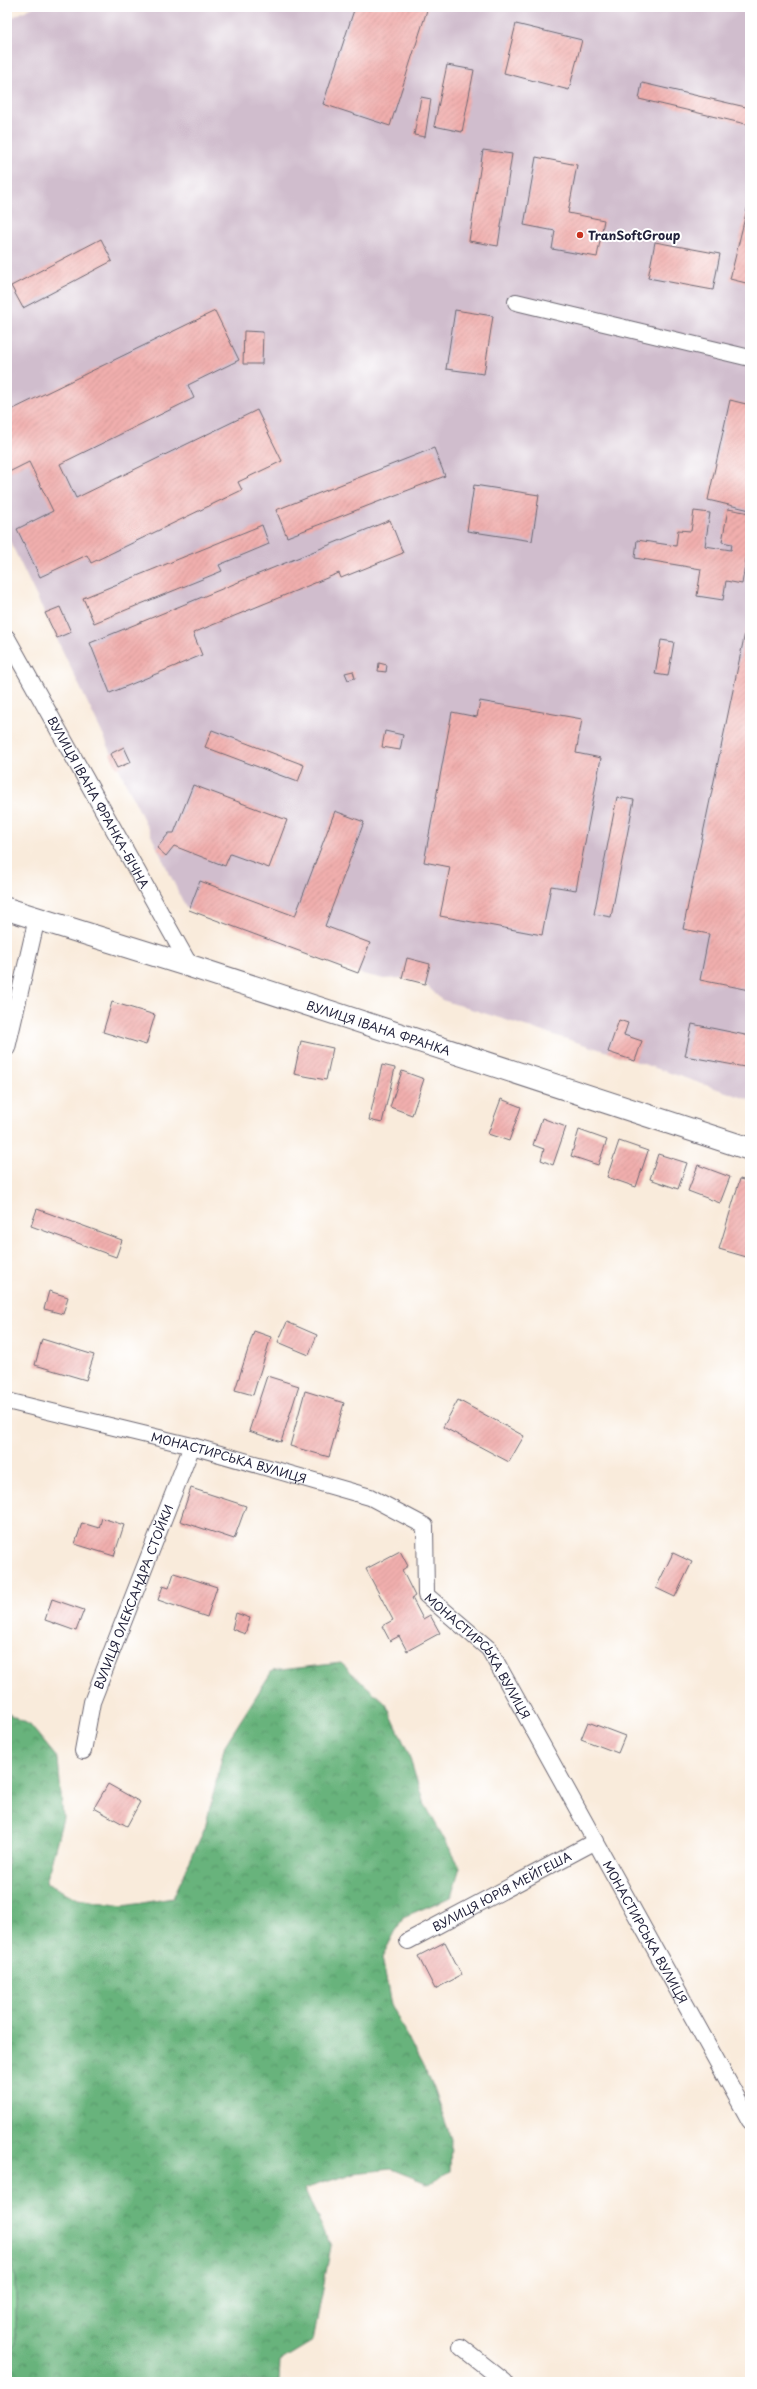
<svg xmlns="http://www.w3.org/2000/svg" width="757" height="2389" viewBox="0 0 757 2389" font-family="'Playpen Sans',sans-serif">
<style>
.industrial{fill:#d0bdcd}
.green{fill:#80d192;stroke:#517a66}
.forest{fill:url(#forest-crowns);stroke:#456a5c}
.building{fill:url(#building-hatch)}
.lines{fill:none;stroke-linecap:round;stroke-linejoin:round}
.street-casing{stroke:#6d6873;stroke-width:18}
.secondary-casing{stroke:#6d6873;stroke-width:24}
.street{stroke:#fff;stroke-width:16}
.secondary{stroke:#fff;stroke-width:22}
.poi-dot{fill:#c8321e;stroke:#fff;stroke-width:1.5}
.labels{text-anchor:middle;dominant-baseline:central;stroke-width:4;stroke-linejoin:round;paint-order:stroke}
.poi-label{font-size:12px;font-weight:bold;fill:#22223b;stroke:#fff;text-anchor:start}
.street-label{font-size:12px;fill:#22223b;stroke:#fff}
</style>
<defs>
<pattern id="forest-crowns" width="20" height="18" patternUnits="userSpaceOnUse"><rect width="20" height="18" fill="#68b37c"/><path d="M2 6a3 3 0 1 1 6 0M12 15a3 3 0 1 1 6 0" fill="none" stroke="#559167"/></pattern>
<pattern id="building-hatch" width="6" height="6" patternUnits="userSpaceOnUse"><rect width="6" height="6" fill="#f1afad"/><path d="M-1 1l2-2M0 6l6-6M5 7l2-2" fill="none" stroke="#ce9696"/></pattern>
</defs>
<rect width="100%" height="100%" fill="#fff"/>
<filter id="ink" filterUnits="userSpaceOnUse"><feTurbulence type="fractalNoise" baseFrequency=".025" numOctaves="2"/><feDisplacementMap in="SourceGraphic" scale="8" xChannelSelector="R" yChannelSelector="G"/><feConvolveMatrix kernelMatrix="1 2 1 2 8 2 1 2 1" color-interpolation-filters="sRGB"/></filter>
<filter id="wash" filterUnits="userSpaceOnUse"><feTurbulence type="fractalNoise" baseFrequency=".012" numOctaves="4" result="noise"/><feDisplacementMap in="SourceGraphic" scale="16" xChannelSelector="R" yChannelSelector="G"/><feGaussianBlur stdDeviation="0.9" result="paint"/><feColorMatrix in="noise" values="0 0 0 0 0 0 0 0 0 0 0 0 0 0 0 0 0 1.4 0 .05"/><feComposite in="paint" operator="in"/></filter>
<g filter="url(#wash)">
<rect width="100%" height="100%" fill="#f9ebdb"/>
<path class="industrial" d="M 33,7 L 750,7 L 750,1100 L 608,1052 L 442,1000 L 425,984 L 402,978 L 384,979 L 358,973 L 186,908 L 7,535 L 7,20 Z"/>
<path class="green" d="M 7,2255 L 16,2278 L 16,2345 L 7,2353 Z"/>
<path class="forest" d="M 341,1663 L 386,1704 L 408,1752 L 423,1801 L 460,1867 L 451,1897 L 403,1917 L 382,1957 L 391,2005 L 431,2082 L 451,2139 L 450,2171 L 429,2184 L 391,2169 L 354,2173 L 304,2189 L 331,2246 L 313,2341 L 280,2361 L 279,2382 L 7,2382 L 7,2353 L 16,2345 L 16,2278 L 7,2255 L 7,1713 L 30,1725 L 58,1759 L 63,1818 L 46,1883 L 78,1899 L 123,1906 L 173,1898 L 205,1828 L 225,1745 L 272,1671 Z"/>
<g id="blocks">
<g class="building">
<path d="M 355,7 L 428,7 L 390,126 L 323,104 Z"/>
<path d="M 516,24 L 582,40 L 569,90 L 504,73 Z"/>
<path d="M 447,65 L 474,70 L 462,132 L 434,126 Z"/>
<path d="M 642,83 L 750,108 L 750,125 L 639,99 Z"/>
<path d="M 421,97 L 431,99 L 425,137 L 414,135 Z"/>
<path d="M 483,150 L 512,154 L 498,246 L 469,241 Z"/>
<path d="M 536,157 L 577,165 L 568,213 L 604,220 L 597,257 L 552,249 L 555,231 L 524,225 Z"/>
<path d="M 749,201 L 750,201 L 750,284 L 730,279 Z"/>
<path d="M 101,239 L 112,261 L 23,308 L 11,286 Z"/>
<path d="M 655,242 L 720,254 L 713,290 L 648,278 Z"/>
<path d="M 455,310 L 493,316 L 484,374 L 446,369 Z"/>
<path d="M 215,311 L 239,360 L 188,385 L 194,398 L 60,464 L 76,498 L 257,410 L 282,461 L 238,482 L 242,490 L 91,563 L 87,555 L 40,577 L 17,529 L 53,511 L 29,462 L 7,473 L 7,412 Z"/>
<path d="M 244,331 L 263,332 L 262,364 L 243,364 Z"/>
<path d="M 730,400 L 750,405 L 750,510 L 708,500 Z"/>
<path d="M 434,448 L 445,476 L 287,537 L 276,510 Z"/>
<path d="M 474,485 L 539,495 L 532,541 L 467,531 Z"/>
<path d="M 728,509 L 750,513 L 750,547 L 748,547 L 742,584 L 726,581 L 723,600 L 697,596 L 701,569 L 635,558 L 637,540 L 676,546 L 678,530 L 691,531 L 694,511 L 710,513 L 705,546 L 731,550 L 732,544 L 722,542 Z"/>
<path d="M 390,520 L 403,553 L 341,578 L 339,573 L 193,633 L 202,655 L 110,693 L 90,643 Z"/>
<path d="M 262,525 L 269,544 L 219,565 L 222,571 L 94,623 L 83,598 Z"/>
<path d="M 60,607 L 71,632 L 57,638 L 45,613 Z"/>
<path d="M 746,628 L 750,629 L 750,990 L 700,980 L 709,934 L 683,929 Z"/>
<path d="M 661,640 L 674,642 L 668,676 L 655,674 Z"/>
<path d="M 379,663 L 387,665 L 386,672 L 378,671 Z"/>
<path d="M 353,671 L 355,678 L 348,680 L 345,673 Z"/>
<path d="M 480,701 L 582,719 L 576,753 L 601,758 L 576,890 L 551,886 L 542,935 L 440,916 L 450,867 L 424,862 L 452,712 L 477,717 Z"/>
<path d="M 212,730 L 304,765 L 298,782 L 205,747 Z"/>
<path d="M 385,731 L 403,735 L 400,750 L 382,747 Z"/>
<path d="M 124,747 L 131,762 L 117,768 L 110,754 Z"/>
<path d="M 193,785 L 287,820 L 269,868 L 230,854 L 225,866 L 174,846 L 166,856 L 157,848 L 169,833 L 174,833 Z"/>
<path d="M 617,797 L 634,800 L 611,917 L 594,914 Z"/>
<path d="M 335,811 L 364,822 L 325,926 L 370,943 L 358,973 L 189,910 L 200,881 L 295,916 Z"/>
<path d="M 407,958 L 430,964 L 425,984 L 402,978 Z"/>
<path d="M 112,1002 L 155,1015 L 146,1045 L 103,1032 Z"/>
<path d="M 619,1020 L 628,1023 L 624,1035 L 642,1041 L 635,1061 L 608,1052 Z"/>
<path d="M 692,1024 L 750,1036 L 750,1068 L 685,1056 Z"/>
<path d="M 301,1041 L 333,1048 L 326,1080 L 294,1074 Z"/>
<path d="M 382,1065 L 395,1068 L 382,1123 L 369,1120 Z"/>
<path d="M 402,1071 L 424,1079 L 412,1115 L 390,1107 Z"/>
<path d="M 501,1099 L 521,1107 L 509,1141 L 488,1134 Z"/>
<path d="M 542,1118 L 566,1127 L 553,1165 L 541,1160 L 544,1149 L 533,1145 Z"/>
<path d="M 579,1130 L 607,1140 L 598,1165 L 571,1156 Z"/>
<path d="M 619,1141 L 648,1151 L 636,1187 L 607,1177 Z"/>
<path d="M 658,1154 L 687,1163 L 678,1189 L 650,1179 Z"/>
<path d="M 698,1165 L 730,1177 L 720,1203 L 688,1191 Z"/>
<path d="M 740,1179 L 750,1182 L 750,1258 L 719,1249 Z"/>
<path d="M 37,1209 L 122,1240 L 116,1257 L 31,1226 Z"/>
<path d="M 49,1291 L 68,1297 L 63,1314 L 44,1309 Z"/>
<path d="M 287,1322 L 317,1335 L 309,1355 L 278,1342 Z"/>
<path d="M 254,1331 L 271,1337 L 253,1395 L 235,1390 Z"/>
<path d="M 42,1339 L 94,1355 L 86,1380 L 35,1365 Z"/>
<path d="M 267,1376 L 299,1386 L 281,1442 L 249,1431 Z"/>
<path d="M 305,1391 L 344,1403 L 329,1457 L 290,1446 Z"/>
<path d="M 458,1400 L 524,1436 L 509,1462 L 443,1427 Z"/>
<path d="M 191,1488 L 246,1506 L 234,1539 L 180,1521 Z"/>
<path d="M 102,1518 L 124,1525 L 114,1556 L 75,1544 L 82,1523 L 99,1528 Z"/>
<path d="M 400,1551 L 408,1566 L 402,1570 L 415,1596 L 412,1598 L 423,1619 L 430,1615 L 440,1633 L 407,1651 L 399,1636 L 390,1641 L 382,1626 L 393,1620 L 366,1569 Z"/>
<path d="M 673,1553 L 692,1562 L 675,1597 L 656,1588 Z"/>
<path d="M 174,1573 L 217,1587 L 207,1617 L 158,1600 L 163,1586 L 169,1588 Z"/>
<path d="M 52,1599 L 84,1610 L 76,1631 L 45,1620 Z"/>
<path d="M 236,1613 L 250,1618 L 245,1634 L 232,1629 Z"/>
<path d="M 588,1722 L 625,1736 L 618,1753 L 581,1739 Z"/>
<path d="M 108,1784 L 140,1802 L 127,1826 L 94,1808 Z"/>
<path d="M 445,1942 L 462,1975 L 435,1989 L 418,1956 Z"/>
</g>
</g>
</g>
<g filter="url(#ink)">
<use href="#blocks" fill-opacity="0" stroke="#6d6873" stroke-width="1"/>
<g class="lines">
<g class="street-casing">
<g id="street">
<path d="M 516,302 L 750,358"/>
<path id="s1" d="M 7,638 L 190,966"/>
<path d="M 7,1048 L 37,918"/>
<path id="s2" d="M 7,1401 L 192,1446 L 370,1497 L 425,1526 L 426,1595 L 489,1649 L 750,2121"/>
<path id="s3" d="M 83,1751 L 92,1702 L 192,1446"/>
<path id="s4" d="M 408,1941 L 596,1841"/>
<path d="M 461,2347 L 505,2382"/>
</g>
</g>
<g class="secondary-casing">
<g id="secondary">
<path id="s5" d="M 7,909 L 190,966 L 750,1149"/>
</g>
</g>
<use href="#street" class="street"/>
<use href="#secondary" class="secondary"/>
</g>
</g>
<circle class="poi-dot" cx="580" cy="235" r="4"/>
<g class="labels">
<g class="poi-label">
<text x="588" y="235">TranSoftGroup</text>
</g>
<g class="street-label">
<text stroke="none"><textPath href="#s1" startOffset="188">ВУЛИЦЯ ІВАНА ФРАНКА-БІЧНА</textPath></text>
<text stroke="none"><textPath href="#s5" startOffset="390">ВУЛИЦЯ ІВАНА ФРАНКА</textPath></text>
<text stroke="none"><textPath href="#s2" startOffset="229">МОНАСТИРСЬКА ВУЛИЦЯ</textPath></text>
<text stroke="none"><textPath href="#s3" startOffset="163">ВУЛИЦЯ ОЛЕКСАНДРА СТОЙКИ</textPath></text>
<text stroke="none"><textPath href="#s2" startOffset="588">МОНАСТИРСЬКА ВУЛИЦЯ</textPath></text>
<text stroke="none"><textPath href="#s4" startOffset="106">ВУЛИЦЯ ЮРІЯ МЕЙГЕША</textPath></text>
<text stroke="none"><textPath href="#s2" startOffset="913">МОНАСТИРСЬКА ВУЛИЦЯ</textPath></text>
</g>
</g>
<rect width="757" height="2389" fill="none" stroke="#fff" stroke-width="24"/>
</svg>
